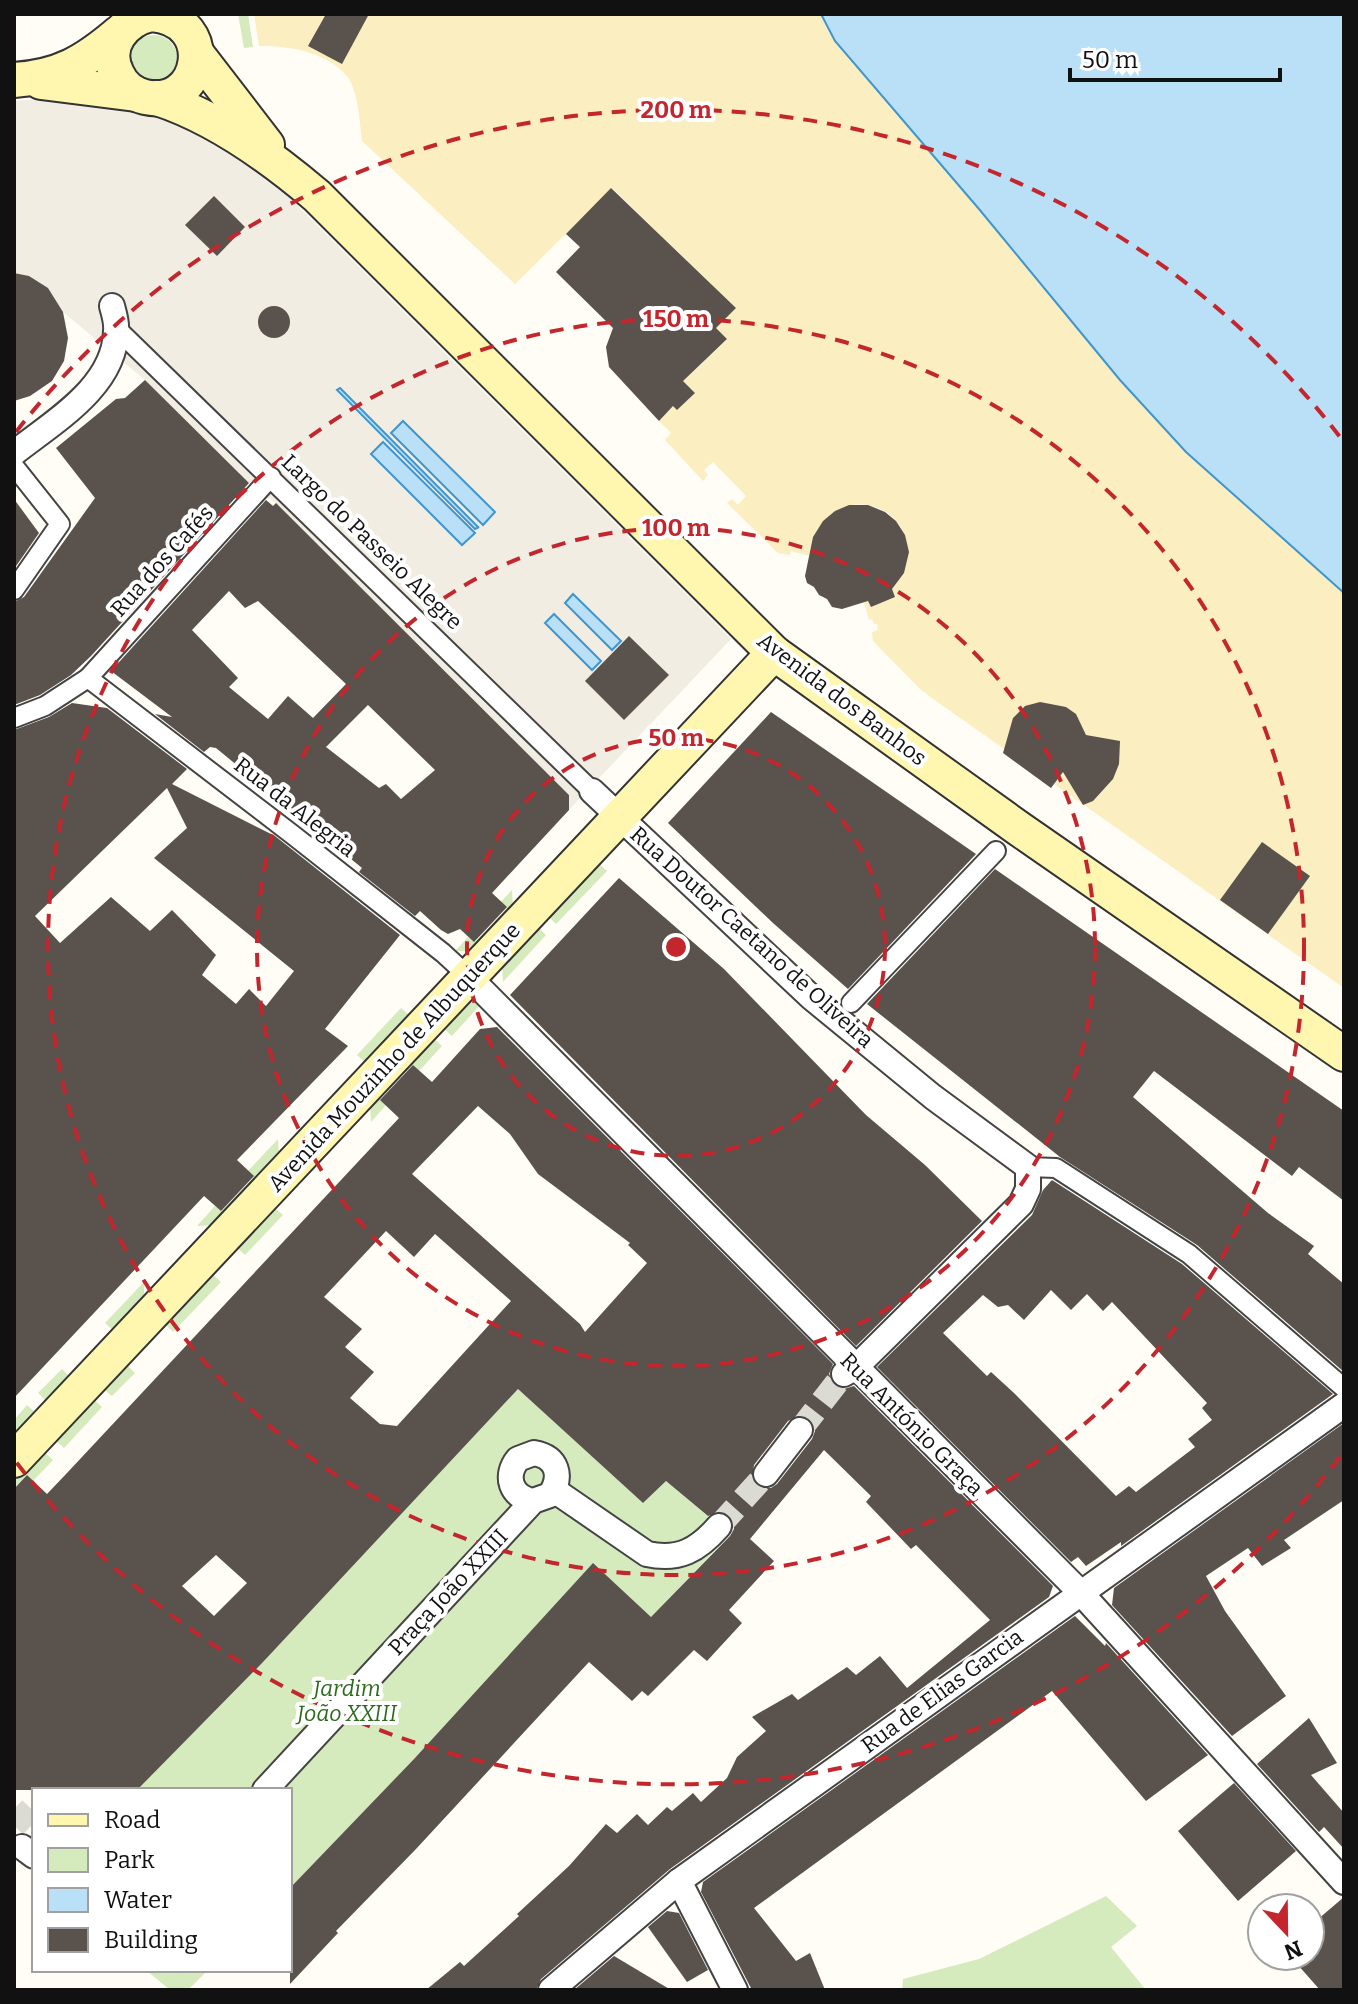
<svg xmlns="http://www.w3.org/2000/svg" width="1358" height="2004" viewBox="0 0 1358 2004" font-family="Bitter,serif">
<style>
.green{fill:#d5ebbd}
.sand{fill:#fbeec1}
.plaza{fill:#f1ede2}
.water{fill:#b9e0f7;stroke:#3f96cf;stroke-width:2}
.building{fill:#5a524d;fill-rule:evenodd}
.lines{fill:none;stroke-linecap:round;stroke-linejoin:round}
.minor-tunnel{stroke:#dbdad3;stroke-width:24;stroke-dasharray:24 12;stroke-linecap:butt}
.pedestrian-casing{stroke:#444;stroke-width:22}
.minor-casing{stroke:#444;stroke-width:28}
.secondary-casing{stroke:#333;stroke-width:38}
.pedestrian{stroke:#fff;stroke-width:18}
.minor{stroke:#fff;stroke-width:24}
.secondary{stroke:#fff6b0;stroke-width:34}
.ring{fill:none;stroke:#c4262e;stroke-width:4;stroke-dasharray:14 10}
.labels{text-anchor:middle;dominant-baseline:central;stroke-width:8;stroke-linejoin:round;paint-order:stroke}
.street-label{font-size:22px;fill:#111;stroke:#fff}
.park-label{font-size:22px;font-style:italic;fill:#2f6b1f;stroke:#fff}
.centre{fill:#c4262e;stroke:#fff;stroke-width:4}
.ring-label{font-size:24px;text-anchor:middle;font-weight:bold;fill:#c4262e;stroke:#fff;stroke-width:8;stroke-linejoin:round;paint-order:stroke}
</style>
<rect width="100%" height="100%" fill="#fffdf5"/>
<g class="green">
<path d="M 238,14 L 248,14 L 253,47 L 244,48 Z"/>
<circle cx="154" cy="58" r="23"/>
<path d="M 597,862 L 607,871 L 556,924 L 547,915 Z"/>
<path d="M 512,890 L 513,909 L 471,951 L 455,951 L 468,937 L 475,942 L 507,908 L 501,902 Z"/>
<path d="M 537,926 L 546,935 L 503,982 L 502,965 Z"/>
<path d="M 472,1002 L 482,1003 L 452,1036 L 442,1027 L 467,1003 Z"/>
<path d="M 401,1008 L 411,1017 L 367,1064 L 357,1055 Z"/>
<path d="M 432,1037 L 442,1046 L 419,1071 L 413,1065 L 380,1099 L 386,1105 L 371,1122 L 370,1103 Z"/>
<path d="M 278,1139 L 279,1158 L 216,1225 L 197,1226 L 215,1206 L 221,1211 L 254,1177 L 248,1171 Z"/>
<path d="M 273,1206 L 283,1215 L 245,1255 L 235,1246 Z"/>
<path d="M 211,1273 L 221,1282 L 173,1332 L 163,1322 Z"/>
<path d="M 144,1282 L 144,1300 L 115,1332 L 105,1323 Z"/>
<path d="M 125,1363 L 135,1373 L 112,1396 L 102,1388 Z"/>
<path d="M 62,1369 L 71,1378 L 48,1403 L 38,1393 Z"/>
<path d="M 518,1389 L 643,1503 L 666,1481 L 730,1535 L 651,1617 L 593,1564 L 414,1759 L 290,1888 L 290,1790 L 137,1790 Z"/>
<path d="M 92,1398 L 102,1407 L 64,1448 L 54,1439 Z"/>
<path d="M 27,1405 L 37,1414 L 14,1439 L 14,1420 Z"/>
<path d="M 43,1451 L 53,1460 L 33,1481 L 27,1475 L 14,1489 L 14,1481 Z"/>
<path d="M 1106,1896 L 1137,1926 L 1111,1947 L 1146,1990 L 902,1990 L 903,1979 L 979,1959 Z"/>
<path d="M 146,1970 L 208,1970 L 188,1990 L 170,1990 Z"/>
</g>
<path class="sand" d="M 254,14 L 821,14 L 835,41 L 979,209 L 1120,380 L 1186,452 L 1344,593 L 1344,988 L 936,701 L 920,689 L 873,641 L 872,632 L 878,630 L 877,624 L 874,624 L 872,619 L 869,620 L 864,602 L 867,601 L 871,607 L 895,597 L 892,589 C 948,514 829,460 809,556 L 791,551 L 790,555 L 778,553 L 727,503 L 732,499 L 738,505 L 746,496 L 713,462 L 704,470 L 708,475 L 703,481 L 665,440 L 671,433 L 659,421 L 673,406 L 677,409 L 695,393 L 683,381 L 727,340 L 716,328 L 736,308 L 612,188 L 515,284 L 362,141 C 360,124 358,88 346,75 C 324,51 289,46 259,46 Z"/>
<path class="plaza" d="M 50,98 L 149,112 L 188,125 L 235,152 L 278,186 L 731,639 L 569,810 L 569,795 L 276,503 L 253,487 L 145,380 L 63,312 L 48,288 L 29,276 L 14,273 L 14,101 Z"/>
<g class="water">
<path d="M 821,14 L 1344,14 L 1344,593 L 1186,452 L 1120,380 L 979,209 L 835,41 Z"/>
<path d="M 340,388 L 478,527 L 479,527 L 475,529 L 337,390 Z"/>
<path d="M 403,421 L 495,512 L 483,525 L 391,433 Z"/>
<path d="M 383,442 L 475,533 L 462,545 L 371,454 Z"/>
<path d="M 573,594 L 621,641 L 612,650 L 565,603 Z"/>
<path d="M 554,614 L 601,661 L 592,670 L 545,623 Z"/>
</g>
<g class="building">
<path d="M 326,14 L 369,14 L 342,64 L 308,46 Z"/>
<path d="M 611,188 L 736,308 L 716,328 L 727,339 L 683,381 L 695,393 L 677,410 L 673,406 L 659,421 L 609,367 L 606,347 L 613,328 L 556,272 L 580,247 L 566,234 Z"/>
<path d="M 214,196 L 245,227 L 217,256 L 185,225 Z"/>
<path d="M 14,273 L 29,276 L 48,288 L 63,312 L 68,338 L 64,361 L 52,381 L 30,396 L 14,401 Z"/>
<circle cx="274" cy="322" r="16"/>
<path d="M 145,380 L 249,483 L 91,656 L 71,675 L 40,695 L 14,705 L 14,602 L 24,597 L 95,498 L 56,448 L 116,399 L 125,398 Z"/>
<path d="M 14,499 L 39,533 L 14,569 Z"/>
<path d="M 266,500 L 273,506 L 276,503 L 569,795 L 569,810 L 492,893 L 507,907 L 474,942 L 460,929 L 448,934 L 441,930 L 420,911 L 415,916 L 359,872 L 362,868 L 216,748 L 210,747 L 204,752 L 155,714 L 172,717 L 111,671 ZM 229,591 L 245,608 L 258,601 L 346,684 L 313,718 L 288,696 L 268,719 L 229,687 L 238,678 L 192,630 ZM 368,705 L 435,770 L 401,799 L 386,784 L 379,788 L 326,747 Z"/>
<path d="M 849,505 L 868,505 L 885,512 L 896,521 L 905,535 L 909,552 L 904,573 L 892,589 L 895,597 L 871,607 L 868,601 L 842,609 L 832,607 L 827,599 L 819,595 L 814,587 L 807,583 L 805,576 L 813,537 L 823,521 L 835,511 Z"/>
<path d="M 629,636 L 669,675 L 624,720 L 585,681 Z"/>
<path d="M 1040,702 L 1066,707 L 1076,714 L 1086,735 L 1120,741 L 1119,764 L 1113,779 L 1093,801 L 1083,805 L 1063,772 L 1051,788 L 1003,753 L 1013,718 L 1025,706 Z"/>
<path d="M 72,703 L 107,708 L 187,769 L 172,784 L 275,836 L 400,935 L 325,1029 L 348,1046 L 237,1160 L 254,1176 L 221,1211 L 204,1196 L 14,1398 L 14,730 L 49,717 ZM 167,788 L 187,828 L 154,858 L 294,971 L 266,1006 L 249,989 L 236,1004 L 202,975 L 216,955 L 172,910 L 150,931 L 111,897 L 60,943 L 35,916 Z"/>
<path d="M 771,712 L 976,854 L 848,989 L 773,923 L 668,823 Z"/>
<path d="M 1262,842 L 1310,876 L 1268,934 L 1220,900 Z"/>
<path d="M 995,869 L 1344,1111 L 1344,1201 L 1299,1167 L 1292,1176 L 1154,1071 L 1133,1097 L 1268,1213 L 1314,1246 L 1308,1254 L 1344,1284 L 1344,1372 L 1197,1245 L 1060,1157 L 867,1004 Z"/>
<path d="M 619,878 L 724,969 L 866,1115 L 925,1165 L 982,1221 L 856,1346 L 510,995 Z"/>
<path d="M 497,1027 L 833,1364 L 829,1374 L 836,1386 L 844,1389 L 854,1386 L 1053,1586 L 1049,1597 L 670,1869 L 541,1979 L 536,1990 L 426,1990 L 460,1962 L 464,1966 L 519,1916 L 517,1914 L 569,1866 L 606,1824 L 617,1833 L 637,1814 L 648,1825 L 667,1807 L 672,1811 L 693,1793 L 701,1802 L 727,1778 L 737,1757 L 766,1731 L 752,1717 L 792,1694 L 798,1700 L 847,1667 L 856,1675 L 880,1656 L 907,1688 L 990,1620 L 916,1545 L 911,1549 L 866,1502 L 871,1496 L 824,1450 L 750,1539 L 774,1561 L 729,1610 L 742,1623 L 707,1661 L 694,1650 L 648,1696 L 642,1691 L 632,1701 L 589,1662 L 416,1849 L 336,1931 L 338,1933 L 290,1984 L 290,1888 L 414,1759 L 593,1563 L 651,1617 L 730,1536 L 734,1529 L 733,1521 L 722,1511 L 708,1516 L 666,1481 L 643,1503 L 518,1389 L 263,1662 L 137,1790 L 14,1790 L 14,1489 L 27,1475 L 47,1494 L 67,1473 L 399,1118 L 380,1100 L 413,1065 L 432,1082 L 480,1029 ZM 478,1106 L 510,1134 L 538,1174 L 630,1243 L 628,1245 L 647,1263 L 585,1332 L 580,1324 L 412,1174 ZM 386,1231 L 414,1257 L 435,1234 L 511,1301 L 397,1426 L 380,1424 L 350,1398 L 374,1372 L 345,1347 L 362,1329 L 324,1297 ZM 801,1415 L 808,1418 L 813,1424 L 815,1431 L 812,1439 L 777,1484 L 771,1488 L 758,1486 L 752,1479 L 754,1465 L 788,1421 ZM 216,1555 L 247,1583 L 214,1616 L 182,1586 Z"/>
<path d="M 1052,1180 L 1182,1264 L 1333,1394 L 1121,1546 L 1121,1542 L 1086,1566 L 1078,1557 L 1071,1562 L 877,1367 L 1032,1215 L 1043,1190 ZM 1051,1290 L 1071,1310 L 1087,1294 L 1103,1311 L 1112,1302 L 1207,1403 L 1202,1408 L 1212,1420 L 1188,1439 L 1195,1447 L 1136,1492 L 1129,1486 L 1116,1496 L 1014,1393 L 991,1372 L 987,1376 L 943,1333 L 983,1295 L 998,1307 L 1008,1305 L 1024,1320 Z"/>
<path d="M 1344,1423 L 1344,1500 L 1284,1540 L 1291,1548 L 1262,1566 L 1248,1548 L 1206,1576 L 1225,1611 L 1286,1696 L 1232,1736 L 1112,1605 L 1114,1588 Z"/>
<path d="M 1075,1616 L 1105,1646 L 1106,1643 L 1208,1755 L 1146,1801 L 1052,1691 L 754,1908 L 796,1961 L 810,1953 L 825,1990 L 752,1990 L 701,1892 L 703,1882 Z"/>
<path d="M 1309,1718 L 1337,1763 L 1311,1775 L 1344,1813 L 1344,1849 L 1324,1827 L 1319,1832 L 1257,1764 Z"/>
<path d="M 1234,1783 L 1296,1851 L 1238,1901 L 1178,1831 Z"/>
<path d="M 1344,1897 L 1344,1990 L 1320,1990 L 1290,1956 L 1310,1956 L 1310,1926 Z"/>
<path d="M 667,1911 L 679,1913 L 708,1970 L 687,1982 L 648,1927 Z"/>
<path d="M 614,1956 L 671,1990 L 574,1990 Z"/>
</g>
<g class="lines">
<g class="minor-tunnel">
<path d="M 800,1430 L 842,1376"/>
<path d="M 719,1526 L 766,1474"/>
<path d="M 14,1809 L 34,1828"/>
</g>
<g class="pedestrian-casing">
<g id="pedestrian">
<path d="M 117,329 L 592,791"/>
<path d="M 14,466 L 60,524 L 14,590"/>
<path d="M 88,678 L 293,835 L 443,953 L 469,977"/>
<path d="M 14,718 L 45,706 L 88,678 L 271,477"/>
<path d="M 851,1003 L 996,851"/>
<path d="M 1028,1167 L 1056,1168 L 1189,1254 L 1344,1388"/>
</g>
</g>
<g class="minor-casing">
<g id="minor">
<path d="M 14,453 C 53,422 115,387 116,331 C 117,322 114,314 112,306"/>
<path d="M 592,791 L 812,998 L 933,1097 L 1028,1167 L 1028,1189 L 1021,1204 L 855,1368 L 844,1374"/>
<path d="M 469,977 L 1080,1592 L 1344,1882"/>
<path d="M 766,1474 L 800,1430"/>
<path d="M 554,1490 L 647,1554 C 679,1561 698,1550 719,1526"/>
<path d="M 265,1790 L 533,1501 L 550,1495 C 563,1476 557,1457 534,1453 L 518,1459 C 504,1476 511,1497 533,1501"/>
<path d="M 22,1847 L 34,1856"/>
<path d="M 679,1881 L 735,1990"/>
<path d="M 551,1990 L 679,1881 L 1344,1405"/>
</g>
</g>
<g class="secondary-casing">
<g id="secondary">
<path d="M 151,14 C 125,20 102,45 117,74 C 122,85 132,94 145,97 C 202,110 220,20 152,14"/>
<path d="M 197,54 L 267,145"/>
<path d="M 14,80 C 60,77 85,62 119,33"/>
<path d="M 41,82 L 136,94"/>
<path d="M 157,98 C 216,117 270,156 317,196 L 774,653 L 1018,828 L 1344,1054"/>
<path d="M 14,1460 L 774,653"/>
</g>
</g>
<use href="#pedestrian" class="pedestrian"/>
<use href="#minor" class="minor"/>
<use href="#secondary" class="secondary"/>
</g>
<g class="ring">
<circle cx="676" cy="947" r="209"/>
<circle cx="676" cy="947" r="419"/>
<circle cx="676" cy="947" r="628"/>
<path d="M1340 1457A837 837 0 0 1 16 1462M16 432A837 837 0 0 1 1340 437"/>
</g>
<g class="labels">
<g class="street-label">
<text transform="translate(372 542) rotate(44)">Largo do Passeio Alegre</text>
<text transform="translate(162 561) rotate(-48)">Rua dos Cafés</text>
<text transform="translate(842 699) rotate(37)">Avenida dos Banhos</text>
<text transform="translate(295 807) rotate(38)">Rua da Alegria</text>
<text transform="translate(752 937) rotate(42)">Rua Doutor Caetano de Oliveira</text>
<text transform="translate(394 1057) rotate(-47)">Avenida Mouzinho de Albuquerque</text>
<text transform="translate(912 1424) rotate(45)">Rua António Graça</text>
<text transform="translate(448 1592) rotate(-47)">Praça João XXIII</text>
<text transform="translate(942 1691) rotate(-36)">Rua de Elias Garcia</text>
</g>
<g class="park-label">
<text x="347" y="1688">Jardim<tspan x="347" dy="25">João XXIII</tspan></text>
</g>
</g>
<circle cx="676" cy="947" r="12" class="centre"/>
<g class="ring-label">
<text x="676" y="118">200 m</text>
<text x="676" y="327">150 m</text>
<text x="676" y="536">100 m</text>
<text x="676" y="746">50 m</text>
</g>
<rect width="1358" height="2004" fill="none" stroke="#111111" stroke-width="32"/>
<rect x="32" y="1788" width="260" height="184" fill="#ffffff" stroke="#a0a0a0" stroke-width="2"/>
<rect x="48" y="1814" width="40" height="12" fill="#fff6b0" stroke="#a0a0a0" stroke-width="2"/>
<text x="104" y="1828" font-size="24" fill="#111111">Road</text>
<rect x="48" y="1848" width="40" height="24" fill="#d5ebbd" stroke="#a0a0a0" stroke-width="2"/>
<text x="104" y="1868" font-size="24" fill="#111111">Park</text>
<rect x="48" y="1888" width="40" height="24" fill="#b9e0f7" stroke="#a0a0a0" stroke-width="2"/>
<text x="104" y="1908" font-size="24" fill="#111111">Water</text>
<rect x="48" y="1928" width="40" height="24" fill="#5a524d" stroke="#a0a0a0" stroke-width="2"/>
<text x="104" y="1948" font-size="24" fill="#111111">Building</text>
<g transform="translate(1286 1932) rotate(158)"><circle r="38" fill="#ffffff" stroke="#a0a0a0" stroke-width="2"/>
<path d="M0-6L14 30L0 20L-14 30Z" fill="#c4262e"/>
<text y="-12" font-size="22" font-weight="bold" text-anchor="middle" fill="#111111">N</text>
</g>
<path d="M1070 68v12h210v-12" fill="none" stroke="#111111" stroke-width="4"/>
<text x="1082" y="68" font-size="24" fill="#111111" stroke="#ffffff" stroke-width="6" paint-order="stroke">50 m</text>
</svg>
